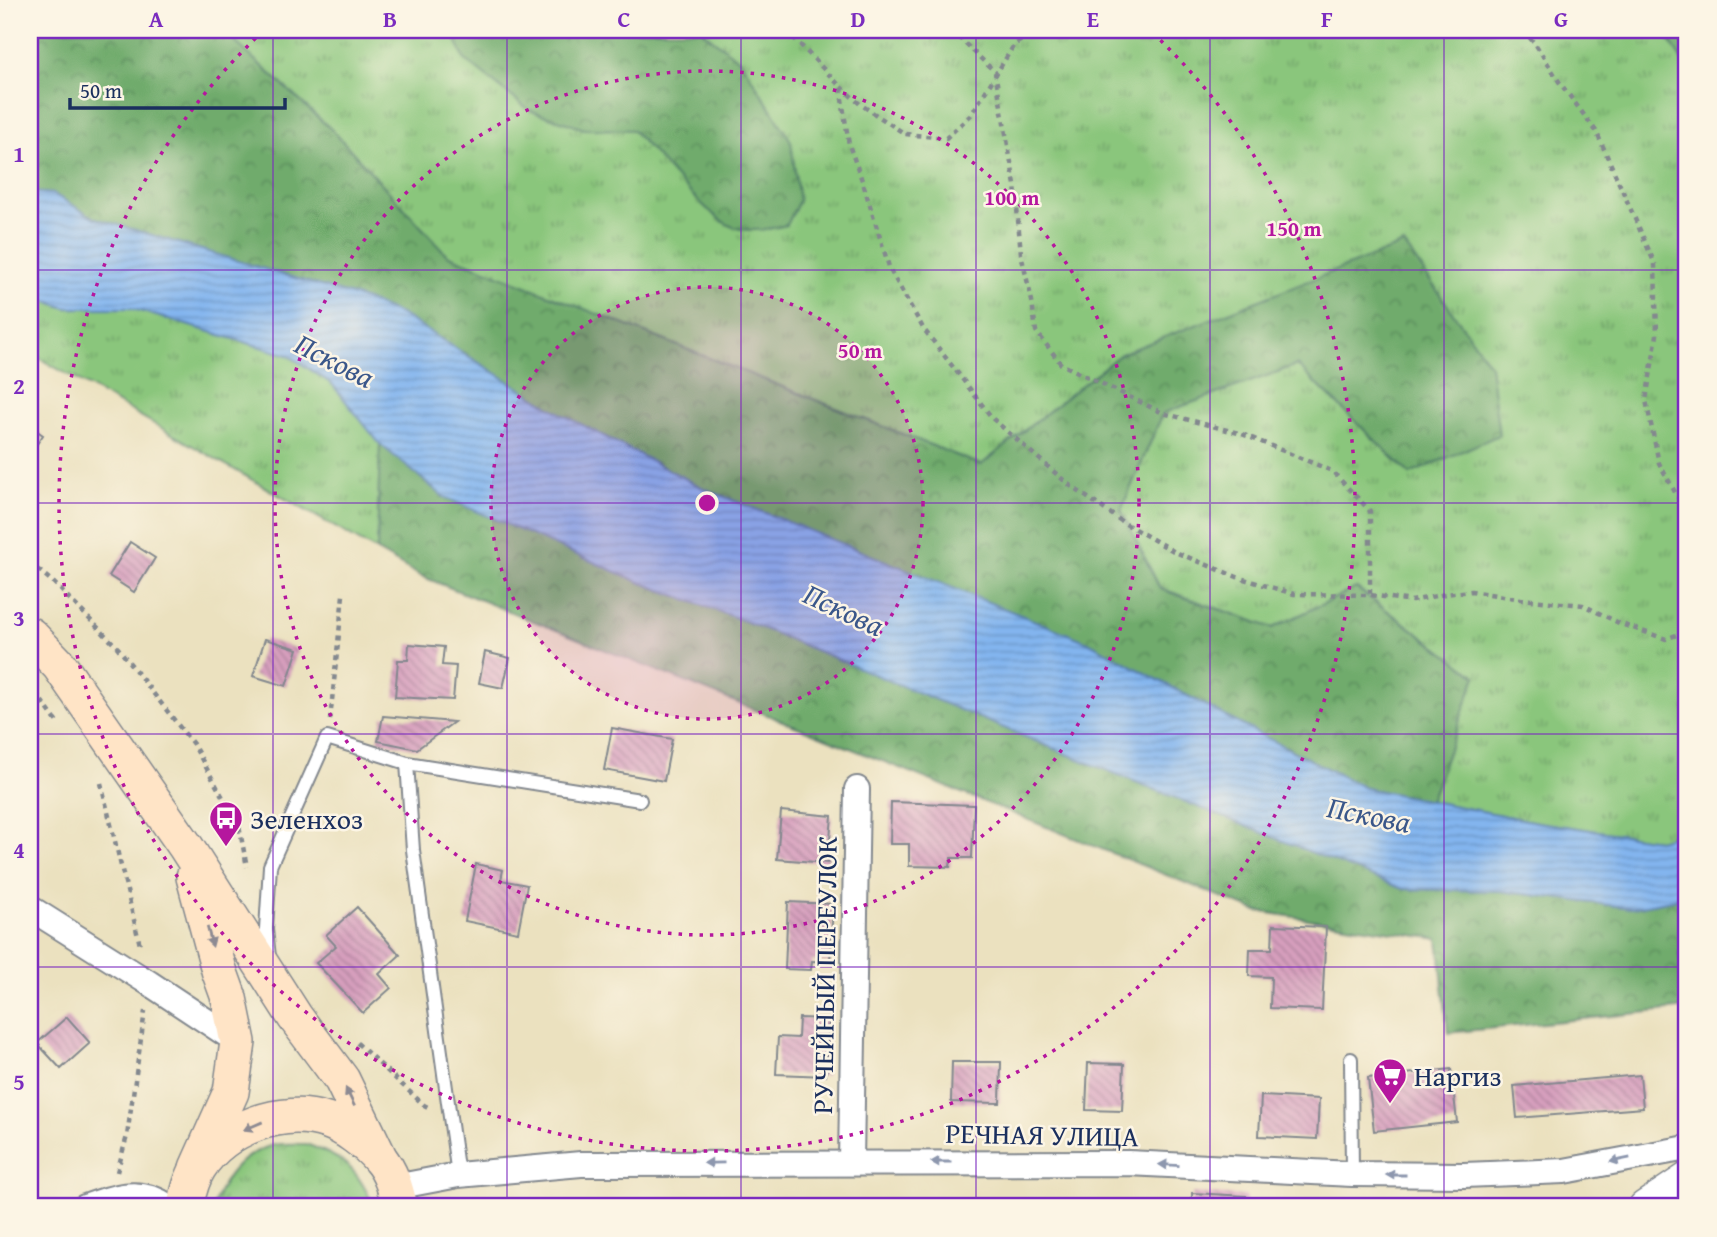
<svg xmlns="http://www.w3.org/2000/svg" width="1717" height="1237" viewBox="0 0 1717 1237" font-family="'Gentium Book Plus',serif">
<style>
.grass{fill:url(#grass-tufts);stroke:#527a6d;stroke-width:2}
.forest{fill:url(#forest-crowns);stroke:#456d65;stroke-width:2}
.water{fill:url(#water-rules);stroke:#4f72a6;stroke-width:2}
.building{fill:url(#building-back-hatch)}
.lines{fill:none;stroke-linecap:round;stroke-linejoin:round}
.service-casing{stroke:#83888e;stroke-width:16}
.minor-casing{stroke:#83888e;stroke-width:28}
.tertiary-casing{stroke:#83888e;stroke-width:35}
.secondary-casing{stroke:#83888e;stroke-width:38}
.path{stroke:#83888e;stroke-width:4.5;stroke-dasharray:5 5;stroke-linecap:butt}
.service{stroke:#fff;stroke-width:12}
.minor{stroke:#fff;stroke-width:24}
.tertiary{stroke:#fff;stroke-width:32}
.secondary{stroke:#ffe4c6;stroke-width:35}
.oneway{fill:#8d8a92}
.oneway2{fill:#8d97ae}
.grid{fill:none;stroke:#7b2cbf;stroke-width:2;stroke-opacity:0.55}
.ring{fill:none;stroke:#b5179e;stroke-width:3.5;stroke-dasharray:3.5 7}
.labels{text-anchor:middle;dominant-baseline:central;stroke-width:5;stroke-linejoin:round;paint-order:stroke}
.poi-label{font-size:28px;fill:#1b2f5e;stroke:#fcf5e5;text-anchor:start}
.street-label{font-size:28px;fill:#1b2f5e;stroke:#fcf5e5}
.water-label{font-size:30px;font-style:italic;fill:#3a578a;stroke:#fcf5e5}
.centre{fill:#b5179e;stroke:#fcf5e5;stroke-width:3.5}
.ring-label{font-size:21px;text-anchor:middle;font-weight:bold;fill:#b5179e;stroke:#fcf5e5;stroke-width:5;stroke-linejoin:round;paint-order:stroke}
.neatline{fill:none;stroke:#7b2cbf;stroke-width:2.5}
.grid-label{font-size:23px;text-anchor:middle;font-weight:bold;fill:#7b2cbf}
</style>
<defs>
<pattern id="grass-tufts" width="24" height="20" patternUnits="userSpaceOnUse" patternTransform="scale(1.75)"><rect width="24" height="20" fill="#8ac67c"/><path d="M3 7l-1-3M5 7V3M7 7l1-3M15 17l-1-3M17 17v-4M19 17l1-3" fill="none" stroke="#70a169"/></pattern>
<pattern id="forest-crowns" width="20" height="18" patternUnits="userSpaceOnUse" patternTransform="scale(1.75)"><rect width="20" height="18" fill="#6fab6c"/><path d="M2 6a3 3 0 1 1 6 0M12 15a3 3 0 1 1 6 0" fill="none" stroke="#5a8c5c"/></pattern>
<pattern id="water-rules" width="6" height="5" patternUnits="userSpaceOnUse" patternTransform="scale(1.75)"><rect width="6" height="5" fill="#83b5ef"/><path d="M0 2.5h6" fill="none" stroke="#6a94c5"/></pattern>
<pattern id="building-back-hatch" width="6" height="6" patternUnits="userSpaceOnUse" patternTransform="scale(1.75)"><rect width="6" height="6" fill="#d79fbd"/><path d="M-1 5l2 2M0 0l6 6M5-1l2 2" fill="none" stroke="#ae829d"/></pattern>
</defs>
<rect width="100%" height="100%" fill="#fcf5e5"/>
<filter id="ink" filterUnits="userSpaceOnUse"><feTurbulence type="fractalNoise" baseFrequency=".0143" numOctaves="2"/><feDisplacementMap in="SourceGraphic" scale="14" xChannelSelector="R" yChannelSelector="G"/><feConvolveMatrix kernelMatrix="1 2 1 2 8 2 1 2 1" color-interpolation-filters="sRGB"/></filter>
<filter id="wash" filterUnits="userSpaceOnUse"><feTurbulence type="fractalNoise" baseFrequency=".00686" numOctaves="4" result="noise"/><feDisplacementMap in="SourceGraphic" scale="28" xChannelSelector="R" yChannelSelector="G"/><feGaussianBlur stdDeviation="1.57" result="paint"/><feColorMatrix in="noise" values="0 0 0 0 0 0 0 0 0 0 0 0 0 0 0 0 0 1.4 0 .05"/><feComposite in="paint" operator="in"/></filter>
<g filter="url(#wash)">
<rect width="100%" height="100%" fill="#ebe1bf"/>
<g class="grass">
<path d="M 222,30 L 1662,30 L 1687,67 L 1687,832 L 1658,840 L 1537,822 L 1430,801 L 1476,676 L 1357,588 L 1273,628 L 1160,588 L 1121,510 L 1163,413 L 1297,365 L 1410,474 L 1490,365 L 1121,354 L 981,465 L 447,255 L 334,132 Z"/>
<path d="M 30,296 L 67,308 L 130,308 L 288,355 L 332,384 L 380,444 L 377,551 L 30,353 Z"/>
<path d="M 306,1144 C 346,1159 357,1168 374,1207 L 213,1207 C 224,1177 239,1155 273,1145 C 283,1143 296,1144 306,1144 Z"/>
</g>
<g class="forest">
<path d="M 30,30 L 222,30 L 334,132 L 447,255 L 981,465 L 1121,354 L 1404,244 L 1490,365 L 1499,435 L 1410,474 L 1297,365 L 1163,413 L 1121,510 L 1160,589 L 1273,628 L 1356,588 L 1476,676 L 1430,801 L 1365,788 L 1234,721 L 1087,642 L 705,489 L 563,415 L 402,315 L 361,298 L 95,218 L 53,194 L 30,192 Z"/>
<path d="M 452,30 L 701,30 L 741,61 L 791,141 L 799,201 L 787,225 C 770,229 750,233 733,227 C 710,220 652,150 632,130 L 584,129 L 529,110 L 464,59 Z"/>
<path d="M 1662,30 L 1687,30 L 1687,67 Z"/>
<path d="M 380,444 L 444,497 L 642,583 L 750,623 L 1079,759 L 1403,889 L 1501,891 L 1632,908 L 1687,897 L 1687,949 L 1679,953 L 1687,981 L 1687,1008 L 1448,1033 L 1438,939 L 1256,911 L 421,576 L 377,551 Z"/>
</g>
<path class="water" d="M 30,192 L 53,194 L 95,218 L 361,298 L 402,315 L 563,415 L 705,489 L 1088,642 L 1234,721 L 1365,788 L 1537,822 L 1658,840 L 1687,832 L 1687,897 L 1632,908 L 1501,891 L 1403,889 L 1079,759 L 750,623 L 642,583 L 444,497 L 380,444 L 332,384 L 288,355 L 130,308 L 67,308 L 30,296 Z"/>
<g id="blocks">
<g class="building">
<path d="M 30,426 L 43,435 L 30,454 Z"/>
<path d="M 130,542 L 155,558 L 134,592 L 109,576 Z"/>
<path d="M 265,639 L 298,649 L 286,686 L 253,676 Z"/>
<path d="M 409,644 L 444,647 L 442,665 L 456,666 L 453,700 L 395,697 L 398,660 L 408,660 Z"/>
<path d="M 485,652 L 510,658 L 503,688 L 479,683 Z"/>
<path d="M 383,716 L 454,722 L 417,749 L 378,741 Z"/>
<path d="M 612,728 L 672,739 L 664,781 L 604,770 Z"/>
<path d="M 891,802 L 974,805 L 972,858 L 951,858 L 950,867 L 909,866 L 909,844 L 890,844 Z"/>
<path d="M 781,811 L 832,816 L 828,863 L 777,859 Z"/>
<path d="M 476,864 L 503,870 L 501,880 L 527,885 L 518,932 L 465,921 Z"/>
<path d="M 788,902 L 833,904 L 830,962 L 812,961 L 811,970 L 785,969 Z"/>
<path d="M 357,907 L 400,955 L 379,974 L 391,988 L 363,1013 L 316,963 L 336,946 L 326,935 Z"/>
<path d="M 1273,925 L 1326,927 L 1322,1010 L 1270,1008 L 1271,977 L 1249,976 L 1250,949 L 1272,949 Z"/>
<path d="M 67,1017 L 90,1043 L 61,1069 L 37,1043 Z"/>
<path d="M 799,1018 L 829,1019 L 826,1076 L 776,1074 L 778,1037 L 798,1038 Z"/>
<path d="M 952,1062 L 1001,1062 L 1000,1103 L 951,1102 Z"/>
<path d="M 1088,1063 L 1124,1064 L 1122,1111 L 1086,1110 Z"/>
<path d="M 1451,1069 L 1457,1122 L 1374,1131 L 1368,1078 Z"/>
<path d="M 1640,1075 L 1643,1108 L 1517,1118 L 1514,1086 Z"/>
<path d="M 1261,1096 L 1319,1099 L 1317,1139 L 1259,1136 Z"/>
<path d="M 1192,1193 L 1246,1196 L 1246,1207 L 1192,1207 Z"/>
</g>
</g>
</g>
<g filter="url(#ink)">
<use href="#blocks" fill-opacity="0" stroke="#83888e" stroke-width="2"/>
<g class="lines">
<g class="service-casing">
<g id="service">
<path d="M 407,763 L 413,850 L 458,1175"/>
<path d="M 269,957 L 266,929 L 270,866 L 327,738 L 407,763 L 640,800"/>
<path d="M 1351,1059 L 1352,1174"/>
</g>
</g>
<g class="minor-casing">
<g id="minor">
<path d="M 30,908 L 149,983 L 238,1042"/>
<path d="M 851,1162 L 857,789"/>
<path d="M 395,1187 L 458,1175 L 581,1164 L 1128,1163 L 1352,1174 L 1464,1175 L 1564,1171 L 1687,1148"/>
<path d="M 85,1207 C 116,1196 141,1187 169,1207"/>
</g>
</g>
<g class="tertiary-casing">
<path id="tertiary" d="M 1645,1207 L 1687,1179"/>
</g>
<g class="secondary-casing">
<g id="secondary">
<path d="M 30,635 L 59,665 L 186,847 L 295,1017 L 342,1080 L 380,1159"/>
<path d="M 194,877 L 219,970 L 229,998 L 238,1042 L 231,1092 L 197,1168"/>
<path d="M 185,1207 C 188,1194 191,1179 199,1167 C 224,1128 282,1106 327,1121 C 345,1127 367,1144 379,1158 C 391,1171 396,1191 400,1207"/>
</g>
</g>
<g class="path">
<path d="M 786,30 L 840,86 L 849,145 L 863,183 L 890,270 L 923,328 L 993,419 L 1068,484 L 1124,523 L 1175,552 L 1237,577 L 1294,594 L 1370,595 L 1412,601 L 1445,594 L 1471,591 L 1521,599 L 1583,605 L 1621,624 L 1666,639 L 1687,631"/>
<path d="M 951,30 L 995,72 L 1015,185 L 1021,254 L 1032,301 L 1036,331 L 1061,364 L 1163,413 L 1242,434 L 1332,471 L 1370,511 L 1370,595"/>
<path d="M 1523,30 L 1536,45 L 1560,83 L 1596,131 L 1655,264 L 1657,335 L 1646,400 L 1659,463 L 1687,514"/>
<path d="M 841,87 L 860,104 L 905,134 L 946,138 L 971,115 L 1014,45 L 1038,30"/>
<path d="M 30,563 L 53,582 L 118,648 L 193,744 L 239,826 L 247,867"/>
<path d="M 30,685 L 57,722"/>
<path d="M 330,720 L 343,595"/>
<path d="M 101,783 L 140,945"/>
<path d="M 357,1043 L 424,1105 L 428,1107"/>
<path d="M 117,1172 L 127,1136 L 145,1011"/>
</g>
<use href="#service" class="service"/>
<use href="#minor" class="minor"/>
<use href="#tertiary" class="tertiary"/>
<use href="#secondary" class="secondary"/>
</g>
<defs><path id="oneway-solid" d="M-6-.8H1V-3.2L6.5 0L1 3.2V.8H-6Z" transform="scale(1.75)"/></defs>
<g class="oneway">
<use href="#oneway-solid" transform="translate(210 937) rotate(75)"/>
<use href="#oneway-solid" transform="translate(350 1097) rotate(-116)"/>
<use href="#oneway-solid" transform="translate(253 1126) rotate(157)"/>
</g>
<g class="oneway2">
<use href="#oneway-solid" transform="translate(1620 1160) rotate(169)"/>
<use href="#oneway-solid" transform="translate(941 1162) rotate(-180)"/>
<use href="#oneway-solid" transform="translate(714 1163) rotate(179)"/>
<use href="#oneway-solid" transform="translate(1169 1165) rotate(-177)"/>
<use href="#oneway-solid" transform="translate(1396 1175) rotate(-180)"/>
</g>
</g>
<path class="grid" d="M 273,30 L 273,1207M 507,30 L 507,1207M 741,30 L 741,1207M 976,30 L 976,1207M 1210,30 L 1210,1207M 1444,30 L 1444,1207M 30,270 L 1687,270M 30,503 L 1687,503M 30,734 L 1687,734M 30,967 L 1687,967"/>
<circle cx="707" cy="503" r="216" fill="#b5179e" fill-opacity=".12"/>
<g class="ring">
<circle cx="707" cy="503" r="216"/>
<circle cx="707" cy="503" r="432"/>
<path d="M1153 33A648 648 0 1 1 261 33"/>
</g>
<defs>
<g id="bus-pin" transform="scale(1.75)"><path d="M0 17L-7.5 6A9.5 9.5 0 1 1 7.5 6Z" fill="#b5179e" stroke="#fcf5e5"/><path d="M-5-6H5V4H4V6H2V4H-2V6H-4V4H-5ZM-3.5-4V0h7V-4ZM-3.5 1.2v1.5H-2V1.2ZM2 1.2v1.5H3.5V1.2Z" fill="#fff"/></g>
<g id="supermarket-pin" transform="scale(1.75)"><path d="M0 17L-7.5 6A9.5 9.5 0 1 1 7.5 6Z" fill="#b5179e" stroke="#fcf5e5"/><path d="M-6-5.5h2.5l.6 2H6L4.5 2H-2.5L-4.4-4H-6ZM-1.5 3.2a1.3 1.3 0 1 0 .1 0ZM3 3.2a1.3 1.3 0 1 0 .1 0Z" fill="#fff"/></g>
</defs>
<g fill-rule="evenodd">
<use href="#bus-pin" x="226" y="818"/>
<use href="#supermarket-pin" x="1390" y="1075"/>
</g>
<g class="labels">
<g class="poi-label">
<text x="250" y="818">Зеленхоз</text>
<text x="1414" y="1075">Наргиз</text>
</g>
<g class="street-label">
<text transform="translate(824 975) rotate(-89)">РУЧЕЙНЫЙ ПЕРЕУЛОК</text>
<text transform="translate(1042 1134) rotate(1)">РЕЧНАЯ УЛИЦА</text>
</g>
<g class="water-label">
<text transform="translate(335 360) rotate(27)">Пскова</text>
<text transform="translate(844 609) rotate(25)">Пскова</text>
<text transform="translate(1369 814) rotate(11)">Пскова</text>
</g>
</g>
<circle cx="707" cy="503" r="10" class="centre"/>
<g class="ring-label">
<text x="1012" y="205">100 m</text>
<text x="1294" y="236">150 m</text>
<text x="860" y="358">50 m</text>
</g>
<rect width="1717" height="1237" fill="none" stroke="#fcf5e5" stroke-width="77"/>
<path d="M70 98v10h215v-10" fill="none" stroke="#1b2f5e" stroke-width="3.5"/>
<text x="80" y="98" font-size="21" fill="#1b2f5e" stroke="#fcf5e5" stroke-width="5" paint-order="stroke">50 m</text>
<rect x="38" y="38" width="1640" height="1160" class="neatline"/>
<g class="grid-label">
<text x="156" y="27">A</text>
<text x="390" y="27">B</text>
<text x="624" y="27">C</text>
<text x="858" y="27">D</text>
<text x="1093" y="27">E</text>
<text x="1327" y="27">F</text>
<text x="1561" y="27">G</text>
<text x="19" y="162">1</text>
<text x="19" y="394">2</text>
<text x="19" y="626">3</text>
<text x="19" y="858">4</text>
<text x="19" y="1090">5</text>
</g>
</svg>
